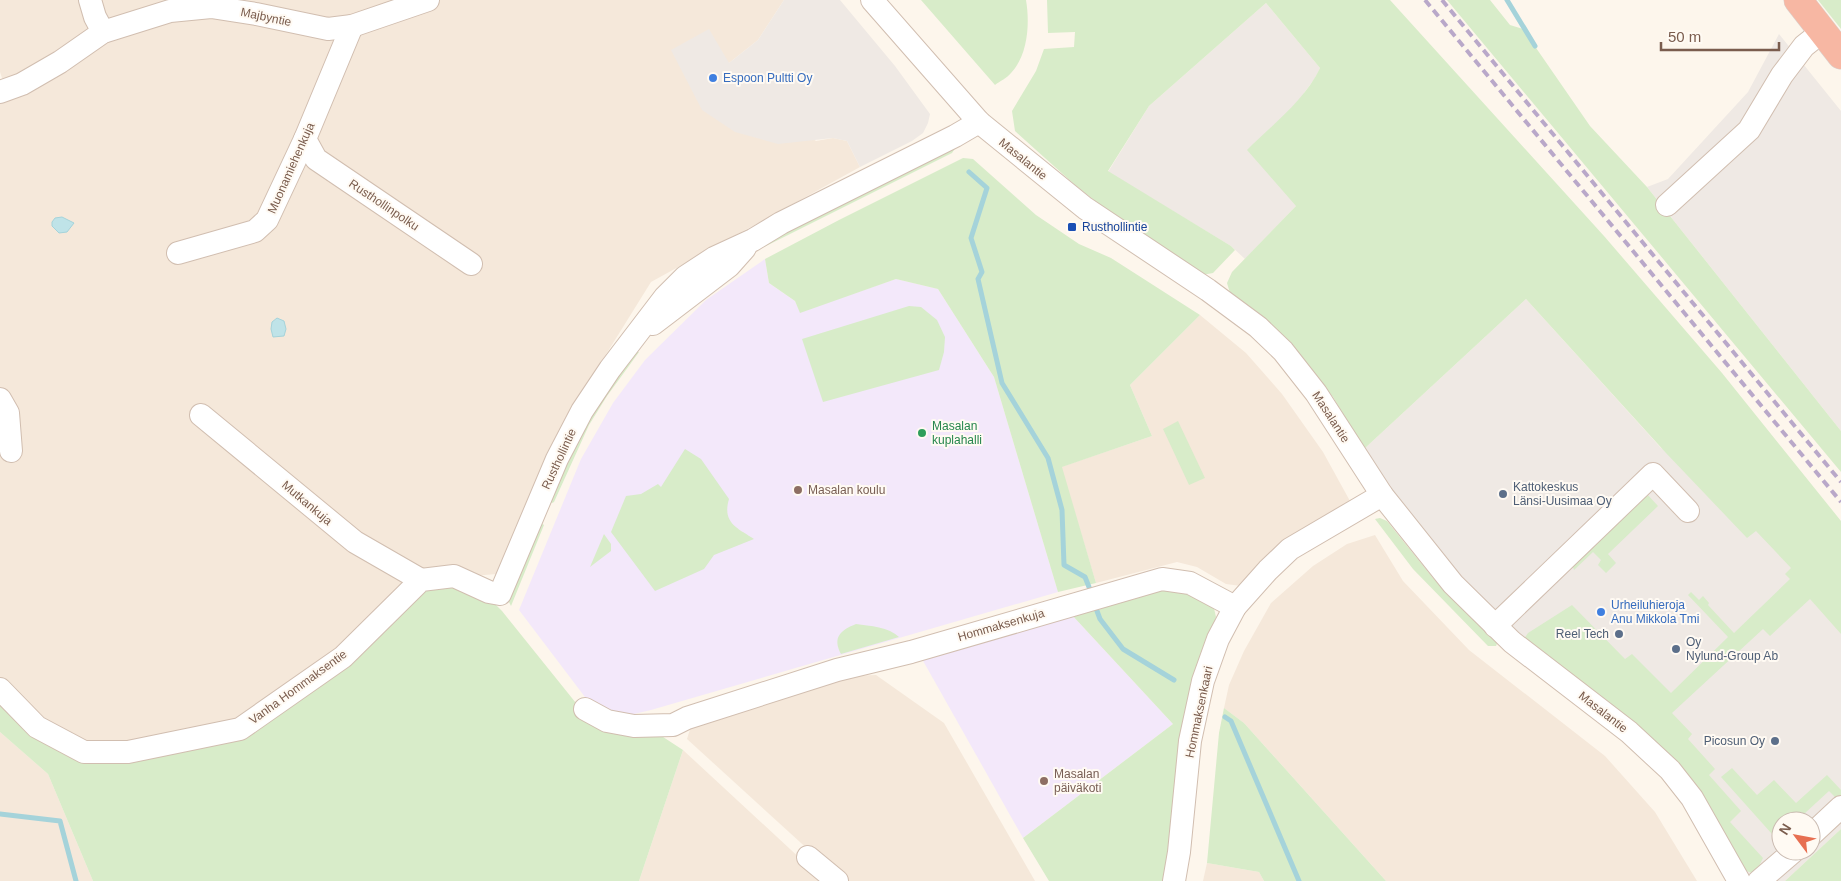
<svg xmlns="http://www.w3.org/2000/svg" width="1841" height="881" viewBox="0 0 1841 881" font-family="Helvetica,sans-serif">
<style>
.residential{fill:#f5e8da}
.industrial{fill:#efe9e4;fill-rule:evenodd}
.education{fill:#f3e8fa}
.green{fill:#d8ecc9}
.water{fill:#bfe3e8;stroke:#a5d3da}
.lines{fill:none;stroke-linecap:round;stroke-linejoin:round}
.stream{stroke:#a5d3da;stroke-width:5}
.minor-casing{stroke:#d1beb0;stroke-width:24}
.highway-casing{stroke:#dad1cd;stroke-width:29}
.minor{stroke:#fff;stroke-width:22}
.highway{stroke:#f7b7a3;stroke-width:28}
.rail{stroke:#b9a8c9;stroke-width:4;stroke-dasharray:8 5;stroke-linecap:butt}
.shop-dot{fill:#3f7fe0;stroke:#fffaf3;stroke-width:2}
.transit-dot{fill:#1a4fb4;stroke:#fffaf3;stroke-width:2}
.leisure-dot{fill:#2e9e5b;stroke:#fffaf3;stroke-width:2}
.education-dot{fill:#8d6e63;stroke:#fffaf3;stroke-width:2}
.service-dot{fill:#5c6f8a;stroke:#fffaf3;stroke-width:2}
.labels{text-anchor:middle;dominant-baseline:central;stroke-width:4;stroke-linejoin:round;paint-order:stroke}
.street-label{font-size:12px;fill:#7a5c4d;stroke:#fffaf3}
.shop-label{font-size:12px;fill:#366cbe;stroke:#fffaf3;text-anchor:start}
.transit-label{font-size:12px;fill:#164399;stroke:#fffaf3;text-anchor:start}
.leisure-label{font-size:12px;fill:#27864d;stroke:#fffaf3;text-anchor:start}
.service-label{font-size:12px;fill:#4e5e75;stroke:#fffaf3;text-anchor:start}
.education-label{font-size:12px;fill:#785e54;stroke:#fffaf3;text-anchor:start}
</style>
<rect width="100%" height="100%" fill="#fdf6ec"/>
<g class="residential">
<path d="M 0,0 L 784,0 L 758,40 L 729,63 L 672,50 L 816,141 L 833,138 L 847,141 L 860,167 L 651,282 L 564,422 L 497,574 L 421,580 L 240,729 L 84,752 L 0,689 L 0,83 L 3,81 L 0,72 Z"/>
<path d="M 1200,315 L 1246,353 L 1282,394 L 1323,452 L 1350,501 L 1241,586 L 1226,584 L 1197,567 L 1177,562 L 1096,583 L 1061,467 L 1152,436 L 1130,385 Z"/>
<path d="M 1375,535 L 1403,581 L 1469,650 L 1605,756 L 1655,812 L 1697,881 L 1386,881 L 1244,723 L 1224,708 L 1229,685 L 1244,651 L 1271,603 L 1313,566 L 1347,544 Z"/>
<path d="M 876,675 L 944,723 L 1035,881 L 846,881 L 812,853 L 687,739 L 692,723 L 849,676 Z"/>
<path d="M 0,732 L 48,774 L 93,881 L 0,881 Z"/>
<path d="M 683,750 L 804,862 L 828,881 L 639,881 Z"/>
<path d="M 1207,863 L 1259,872 L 1264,881 L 1203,881 Z"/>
</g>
<g class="industrial">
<path d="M 784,0 L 840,0 L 895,66 L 930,114 L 928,123 L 923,133 L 912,141 L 860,167 L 847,141 L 833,138 L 778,144 L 735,132 L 702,110 L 671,50 L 709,29 L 729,63 L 758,40 Z"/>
<path d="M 1266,3 L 1320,68 L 1315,78 L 1304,93 L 1296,206 L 1245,259 L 1231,246 L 1108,172 L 1149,106 Z"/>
<path d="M 1779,34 L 1841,111 L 1841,431 L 1647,187 L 1668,179 L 1748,92 Z"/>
<path d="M 1526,299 L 1661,448 L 1841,563 L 1841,829 L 1785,881 L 1752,881 L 1696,787 L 1468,590 L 1413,525 L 1364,449 ZM 1781,821 L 1811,821 L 1811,851 L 1781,851 Z"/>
</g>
<g class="education">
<path d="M 765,259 L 769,283 L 795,301 L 800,312 L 896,279 L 938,289 L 994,377 L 1058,592 L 651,710 L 634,714 L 616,716 L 591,705 L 519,610 L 581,459 L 613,403 L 645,360 L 706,300 Z"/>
<path d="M 1072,615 L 1173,724 L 1023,838 L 922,659 Z"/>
</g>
<g class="green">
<path d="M 921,0 L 1026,0 C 1030,23 1028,55 1011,73 C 1007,78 1000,81 995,85 Z"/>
<path d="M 1047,0 L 1390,0 L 1604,236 L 1722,373 L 1841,521 L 1841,634 L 1810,599 L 1770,636 L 1763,629 L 1672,713 L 1692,734 L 1688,739 L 1715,769 L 1709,775 L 1741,811 L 1730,822 L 1763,858 L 1758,868 L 1752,873 L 1744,870 L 1696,787 L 1524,639 L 1528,633 L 1572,605 L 1625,659 L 1632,654 L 1671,693 L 1728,637 L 1688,595 L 1691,592 L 1699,600 L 1703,596 L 1709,603 L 1708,605 L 1734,633 L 1790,579 L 1785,574 L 1791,568 L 1756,531 L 1747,538 L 1666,453 L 1526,299 L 1364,449 L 1333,397 L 1292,345 L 1264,317 L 1230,293 L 1227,283 L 1232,272 L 1296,206 L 1247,150 C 1272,125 1305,100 1320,68 L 1266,3 L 1149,106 L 1108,171 L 1231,246 L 1235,250 L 1213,273 L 1202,275 L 1104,208 L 1075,185 L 1015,131 L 1012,111 L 1036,71 L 1044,49 L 1074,47 L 1075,32 L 1048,33 Z"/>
<path d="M 1447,0 L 1490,0 L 1510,25 L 1523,29 L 1590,126 L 1647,187 L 1841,431 L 1841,472 Z"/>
<path d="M 1818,0 L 1841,0 L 1841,29 Z"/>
<path d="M 956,147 L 952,153 L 764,247 L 761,242 Z"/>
<path d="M 963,158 L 973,159 L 1036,215 L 1079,244 L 1111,258 L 1200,315 L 1130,385 L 1152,436 L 1062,467 L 1096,583 L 1058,592 L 994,377 L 938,289 L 896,279 L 800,313 L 795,301 L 769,283 L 765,259 L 839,220 Z"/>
<path d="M 909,306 L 921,307 L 937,320 L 945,337 L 944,352 L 939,370 L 823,402 L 802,339 Z"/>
<path d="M 631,352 L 639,352 L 607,396 L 589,425 L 554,502 L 552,503 L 548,501 L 584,422 Z"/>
<path d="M 1178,421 L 1205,478 L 1189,485 L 1163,429 Z"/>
<path d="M 685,449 L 701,459 L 729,499 C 722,523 737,528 754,539 L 714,555 L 704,569 L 655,591 L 611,532 L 626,496 L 641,494 L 658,484 L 661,487 Z"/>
<path d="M 1645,492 L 1658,506 L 1608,554 L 1616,563 L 1606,573 L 1598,565 L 1601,560 L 1593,552 L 1574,570 L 1572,564 Z"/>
<path d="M 1380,518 L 1387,521 L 1433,578 L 1498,641 L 1496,646 L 1488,646 L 1413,569 L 1375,519 Z"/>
<path d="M 539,522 L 544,525 L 511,606 L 507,598 Z"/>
<path d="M 604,534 L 611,544 L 611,551 L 590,567 Z"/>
<path d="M 421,580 L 479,588 L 502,611 L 588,718 L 660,735 L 683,750 L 639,881 L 93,881 L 48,774 L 0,732 L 0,689 L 84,752 L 240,729 Z"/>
<path d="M 1162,590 L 1186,593 L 1213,604 L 1216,617 L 1209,643 L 1165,881 L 1049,881 L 1023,838 L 1173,724 L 1072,615 Z"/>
<path d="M 856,624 C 870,626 889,627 899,637 L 841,654 C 832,637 841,630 856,624 Z"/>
<path d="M 1224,708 L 1244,723 L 1386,881 L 1264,881 L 1259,872 L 1207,863 L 1219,733 Z"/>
<path d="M 1732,768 L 1757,795 L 1774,780 L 1796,803 L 1827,775 L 1841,790 L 1841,796 L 1837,799 L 1829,791 L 1804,814 L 1810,821 L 1781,821 L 1781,844 L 1721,777 Z"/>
<path d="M 1841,829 L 1841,881 L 1785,881 Z"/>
</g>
<g class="water">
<path d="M 62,217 L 74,223 L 67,232 L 59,233 L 52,226 L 52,222 L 55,218 Z"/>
<path d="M 277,318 L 284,321 L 286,329 L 284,336 L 273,337 L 271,329 L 272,322 Z"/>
</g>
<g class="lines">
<g class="stream">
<path d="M 1507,0 L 1535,46"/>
<path d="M 969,172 L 987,188 L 971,238 L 982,272 L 978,279 L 1002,383 L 1048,458 L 1062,510 L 1064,565 L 1085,577 L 1089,587"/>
<path d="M 1097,611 L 1100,619 L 1123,649 L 1174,680"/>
<path d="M 1225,717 L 1231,721 L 1299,881"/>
<path d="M 0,814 L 60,821 L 76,881"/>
</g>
<g class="minor-casing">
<g id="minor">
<path d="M 90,0 L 95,17 L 103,32"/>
<path d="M 872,0 L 979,122 L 1085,208 L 1208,290 L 1258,327 L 1283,351 L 1316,393 L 1382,495 L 1453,584 L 1512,642 L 1629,732 L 1670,770 L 1692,798 L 1739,881"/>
<path d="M 0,92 L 22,84 L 60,62 L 103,32 L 170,11 L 211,7 L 256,14 L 328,29 L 352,26 L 428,0"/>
<path d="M 305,139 L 316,159 L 471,264"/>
<path d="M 1667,205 L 1749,130 L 1782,75 L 1804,46 L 1823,31"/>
<path d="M 178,253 L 255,231 L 267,220 L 305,139 L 352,26"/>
<path d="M 653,324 L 729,266 L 745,248"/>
<path d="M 0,399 L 8,413 L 11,451"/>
<path d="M 201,415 L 355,542 L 421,580"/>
<path d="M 1495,626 L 1653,474 L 1688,511"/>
<path d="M 0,689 L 37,727 L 84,752 L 128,752 L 240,729 L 343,657 L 421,580 L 454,576 L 489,592 L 500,594 L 557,459 L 582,411 L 610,369 L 665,297 L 685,277 L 714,258 L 753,240 L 781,223 L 955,136 L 979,122"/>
<path d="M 585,709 L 607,721 L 634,726 L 673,725 L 687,718 L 837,670 L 911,652 L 1162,579 L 1190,583 L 1235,607"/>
<path d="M 1811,835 L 1841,807"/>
<path d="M 808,857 L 837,881"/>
<path d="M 1174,881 L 1179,852 L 1190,741 L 1203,681 L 1218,639 L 1235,607 L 1268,570 L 1290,549 L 1382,495"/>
<path d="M 1759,881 L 1794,851"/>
</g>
</g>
<g class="highway-casing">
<path id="highway" d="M 1798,0 L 1841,55"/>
</g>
<use href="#minor" class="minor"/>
<use href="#highway" class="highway"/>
<g class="rail">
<path d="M 1425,0 L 1841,502"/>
<path d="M 1442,0 L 1841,482"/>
</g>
</g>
<g class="shop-dot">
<circle cx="713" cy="78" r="5"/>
<circle cx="1601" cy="612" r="5"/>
</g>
<rect class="transit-dot" x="1067" y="222" width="10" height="10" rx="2.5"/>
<circle class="leisure-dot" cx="922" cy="433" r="5"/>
<g class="education-dot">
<circle cx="798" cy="490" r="5"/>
<circle cx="1044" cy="781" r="5"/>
</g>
<g class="service-dot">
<circle cx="1503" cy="494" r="5"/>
<circle cx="1619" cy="634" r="5"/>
<circle cx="1676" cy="649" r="5"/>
<circle cx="1775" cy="741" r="5"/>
</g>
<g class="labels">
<g class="street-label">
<text transform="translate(266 17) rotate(12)">Majbyntie</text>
<text transform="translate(1023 159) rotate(39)">Masalantie</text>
<text transform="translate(291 168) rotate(-66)">Muonamiehenkuja</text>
<text transform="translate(384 205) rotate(34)">Rusthollinpolku</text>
<text transform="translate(1331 417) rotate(57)">Masalantie</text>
<text transform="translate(559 459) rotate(-65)">Rusthollintie</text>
<text transform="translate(307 503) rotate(40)">Mutkankuja</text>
<text transform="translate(1001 625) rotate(-16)">Hommaksenkuja</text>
<text transform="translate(298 687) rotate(-36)">Vanha Hommaksentie</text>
<text transform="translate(1199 712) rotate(-78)">Hommaksenkaari</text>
<text transform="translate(1603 712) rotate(38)">Masalantie</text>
</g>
<g class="shop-label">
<text x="723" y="78">Espoon Pultti Oy</text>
<text x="1611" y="605">Urheiluhieroja<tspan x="1611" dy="14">Anu Mikkola Tmi</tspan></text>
</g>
<g class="transit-label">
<text x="1082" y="227">Rusthollintie</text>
</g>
<g class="leisure-label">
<text x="932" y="426">Masalan<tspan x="932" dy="14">kuplahalli</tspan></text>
</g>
<g class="service-label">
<text x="1513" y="487">Kattokeskus<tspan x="1513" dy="14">Länsi-Uusimaa Oy</tspan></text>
<text x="1609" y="634" text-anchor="end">Reel Tech</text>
<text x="1686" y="642">Oy<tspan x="1686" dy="14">Nylund-Group Ab</tspan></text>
<text x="1765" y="741" text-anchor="end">Picosun Oy</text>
</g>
<g class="education-label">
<text x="808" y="490">Masalan koulu</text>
<text x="1054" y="774">Masalan<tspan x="1054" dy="14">päiväkoti</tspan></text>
</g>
</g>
<g transform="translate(1796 836) rotate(302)"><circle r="24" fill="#fffaf3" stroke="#cabbb1"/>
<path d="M0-4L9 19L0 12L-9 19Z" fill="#e76f51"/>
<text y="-8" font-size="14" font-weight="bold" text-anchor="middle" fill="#7a5c4d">N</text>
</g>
<path d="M1661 42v8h118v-8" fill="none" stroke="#7a5c4d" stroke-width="2.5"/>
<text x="1668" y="42" font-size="15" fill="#7a5c4d" stroke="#fffaf3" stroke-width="4" paint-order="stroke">50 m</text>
</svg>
